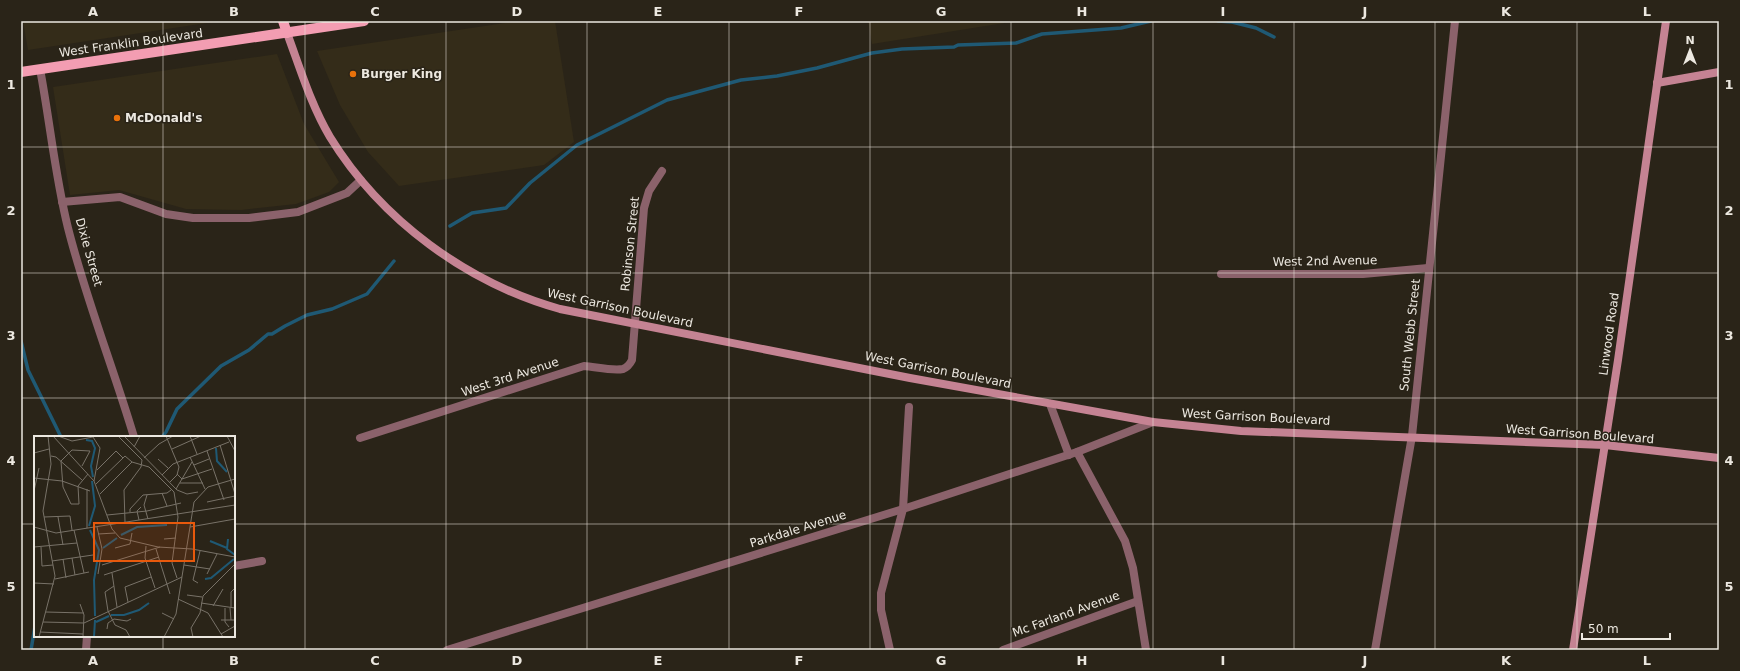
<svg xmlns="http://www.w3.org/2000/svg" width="1740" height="671" viewBox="0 0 1740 671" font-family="'DejaVu Sans',sans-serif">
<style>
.built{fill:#342c19}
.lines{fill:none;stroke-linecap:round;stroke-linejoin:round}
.stream{stroke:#1f5974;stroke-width:3.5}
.street{stroke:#8b626b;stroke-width:8}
.secondary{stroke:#c58393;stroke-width:8}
.primary{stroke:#f39db2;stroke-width:10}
.grid{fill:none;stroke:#ece8e0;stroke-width:1;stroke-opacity:0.55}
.food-dot{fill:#e8710a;stroke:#2a2418;stroke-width:1.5}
.labels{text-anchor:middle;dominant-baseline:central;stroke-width:3;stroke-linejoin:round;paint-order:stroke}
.street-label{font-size:12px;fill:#ece8e0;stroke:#2a2418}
.poi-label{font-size:12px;font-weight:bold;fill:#ece8e0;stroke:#2a2418;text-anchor:start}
.inset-river{fill:none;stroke:#1f5974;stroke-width:2}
.inset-road{fill:none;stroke:#787268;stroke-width:1}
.view{fill:#e8590c;fill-opacity:0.15;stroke:#e8590c;stroke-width:2}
.inset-edge{fill:none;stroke:#ece8e0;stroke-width:2}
.neatline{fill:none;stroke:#ece8e0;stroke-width:1.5}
.grid-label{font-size:13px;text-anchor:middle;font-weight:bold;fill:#ece8e0}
</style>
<rect width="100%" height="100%" fill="#2a2418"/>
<g class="built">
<path d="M 23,21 L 220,21 L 28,50 Z"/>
<path d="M 519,21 L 555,21 L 574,142 L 544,165 L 399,186 L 368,152 L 340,105 L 317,51 Z"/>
<path d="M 868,21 L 1017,21 L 872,44 Z"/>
<path d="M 277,54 L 304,124 L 339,182 L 329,192 L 296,204 L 241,210 L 186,209 L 119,190 L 70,195 L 53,87 Z"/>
</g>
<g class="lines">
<g class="stream">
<path d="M 1218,21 L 1232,22 L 1256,28 L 1274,37"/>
<path d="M 450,226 L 472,213 L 506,208 L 530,183 L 577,145 L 667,100 L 741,80 L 777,76 L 817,68 L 872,53 L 902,49 L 954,47 L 958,45 L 1016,43 L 1042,34 L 1121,28 L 1151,21"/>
<path d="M 21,341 L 28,370 L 61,437"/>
<path d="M 162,437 L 166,432 L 177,409 L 221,366 L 249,350 L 268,334 L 272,334 L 285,326 L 307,315 L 332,309 L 367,294 L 394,261"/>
<path d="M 31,650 L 35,626"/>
</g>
<g class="street">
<path d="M 40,69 C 50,122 55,176 68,228 C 86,299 113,367 134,437"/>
<path d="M 62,202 L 120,197 L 166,214 L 193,218 L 249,218 L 298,212 L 347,193 L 361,180"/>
<path d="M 1221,274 L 1363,274 L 1428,268"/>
<path d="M 1050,404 L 1069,455"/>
<path d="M 360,438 L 584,366 C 596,367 612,371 623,369 C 628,367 630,364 632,360 L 644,208 L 649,191 L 662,171"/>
<path d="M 1077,452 L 1125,541 L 1133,568 L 1146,650"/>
<path d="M 234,566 L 262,561"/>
<path d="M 86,650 L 87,636"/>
<path d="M 447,650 L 903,509 L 1077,452 L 1153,422"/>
<path d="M 890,650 L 881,610 L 881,593 L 903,509 L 909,407"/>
<path d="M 1003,650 L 1138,601"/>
<path d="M 1375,650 L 1412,436 L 1455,21"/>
</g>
<g class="secondary">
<path d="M 287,33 C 300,68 311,105 330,137 C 381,220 467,283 560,309 L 910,378 L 1153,422 L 1241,431 L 1605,445 L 1719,458"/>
<path d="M 1657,83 L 1719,72"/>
<path d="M 1573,650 L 1618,360 L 1666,21"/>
</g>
<g class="primary">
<path d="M 283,21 L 287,33"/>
<path d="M 21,72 L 364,21"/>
</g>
</g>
<path class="grid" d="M 163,21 L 163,437M 305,21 L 305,650M 446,21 L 446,650M 587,21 L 587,650M 729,21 L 729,650M 870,21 L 870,650M 1011,21 L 1011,650M 1153,21 L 1153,650M 1294,21 L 1294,650M 1435,21 L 1435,650M 1577,21 L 1577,650M 21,147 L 1719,147M 21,273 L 1719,273M 21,398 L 1719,398M 21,524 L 35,524M 234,524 L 1719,524M 163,636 L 163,650"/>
<g class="food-dot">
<circle cx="353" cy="74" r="4"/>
<circle cx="117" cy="118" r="4"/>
</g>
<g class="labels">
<g class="street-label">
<text transform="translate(131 43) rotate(-8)">West Franklin Boulevard</text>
<text transform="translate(630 244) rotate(-84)">Robinson Street</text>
<text transform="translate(89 252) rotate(74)">Dixie Street</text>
<text transform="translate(1325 261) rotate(-1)">West 2nd Avenue</text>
<text transform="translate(620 308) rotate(12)">West Garrison Boulevard</text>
<text transform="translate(1609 334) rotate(-82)">Linwood Road</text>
<text transform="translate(1410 335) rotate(-84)">South Webb Street</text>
<text transform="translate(938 370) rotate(11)">West Garrison Boulevard</text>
<text transform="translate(510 377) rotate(-18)">West 3rd Avenue</text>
<text transform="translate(1256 417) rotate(3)">West Garrison Boulevard</text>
<text transform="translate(1580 434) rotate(4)">West Garrison Boulevard</text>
<text transform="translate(798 529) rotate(-17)">Parkdale Avenue</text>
<text transform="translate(1066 614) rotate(-20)">Mc Farland Avenue</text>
</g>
<g class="poi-label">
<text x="361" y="74">Burger King</text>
<text x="125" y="118">McDonald's</text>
</g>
</g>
<g transform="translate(34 436)">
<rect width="201" height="201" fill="#2a2418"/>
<path class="inset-river" d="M 52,4 L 58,5 L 61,12 L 57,30 L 59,41M 182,12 L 183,25 L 193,36M 55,90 L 61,70 L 58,45M 56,94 L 65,114 L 60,144 L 61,180M 87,99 L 103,91 L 133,89M 194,103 L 193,113 L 201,119M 176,105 L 193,112M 69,112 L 83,102M 171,143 L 177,142 L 200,123M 77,179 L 90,179 L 105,174 L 115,167M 62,186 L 75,180M 60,201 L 61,184"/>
<path class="inset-road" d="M 19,0 L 60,45 L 78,93 L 86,102 L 124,111 L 158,113 L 201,121M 24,0 L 38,5 L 59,1M 84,0 L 108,24M 90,0 L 143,54 L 153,58 L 164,56M 132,0 L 145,31 L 143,39 L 136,46M 156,0 L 163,18M 193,0 L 201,15M 59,1 L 66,12 L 60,45M 186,9 L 201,58M 100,11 L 106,0M 138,13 L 167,0M 173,15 L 190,64M 0,17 L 15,13M 17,20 L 22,21 L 48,44M 156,21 L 171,53M 110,22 L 125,8 L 139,0M 124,23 L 134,32M 160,29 L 175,23M 48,30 L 56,15 L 38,14 L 27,25 L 29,51 L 37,68 L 45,68 L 44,50 L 54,38M 63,34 L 82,15 L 89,22 L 91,20 L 98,26 L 115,31 L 140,56 L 144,81 L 138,127 L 143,142M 143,38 L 148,43 L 178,33M 128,39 L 139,28 L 195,6M 0,42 L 28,45 L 56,55M 146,47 L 169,47M 62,48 L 89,22M 53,53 L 53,92M 142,53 L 158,26M 0,55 L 5,32M 128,57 L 133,70M 66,58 L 98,26M 113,59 L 110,69 L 114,83M 173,66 L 201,60M 96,76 L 96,73 L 109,59 L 133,57 L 137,54M 73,79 L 113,75 L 147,67M 10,81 L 36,80 L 38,94M 24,81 L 29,109M 105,84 L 103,75 L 107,71M 91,86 L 90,54 L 107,31 L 108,24M 0,91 L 22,97 L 201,69M 63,91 L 68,113 L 64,138M 156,91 L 201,83M 40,94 L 50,137M 64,98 L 81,97M 130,103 L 142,102M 112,110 L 111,122 L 121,152M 0,111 L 43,107M 7,111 L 8,130 L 19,129M 81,112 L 96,108 L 98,97M 122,113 L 136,158M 38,122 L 41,139M 29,123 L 32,142M 18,125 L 59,119M 68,129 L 126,111M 150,129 L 176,133M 78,137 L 83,171M 173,138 L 183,118M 70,139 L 125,121M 21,143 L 55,136M 0,147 L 20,148M 164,147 L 159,144 L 166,115M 80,150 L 71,156 L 74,175 L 81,189 L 92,194 L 96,201M 153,159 L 168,161M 144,163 L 174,177 L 189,201M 94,166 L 91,151 L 117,141M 167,167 L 201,172M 46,168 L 50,179 L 49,201M 179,170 L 189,153M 191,172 L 191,186 L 195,191M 196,172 L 197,184M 197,172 L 197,156 L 201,152M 12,176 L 50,177M 128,177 L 140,183M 187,184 L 201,184M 9,186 L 50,187 L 148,141M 73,193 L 74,187 L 80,183 L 93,185 L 97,183M 6,196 L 49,198M 187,198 L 201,190M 5,201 L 21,140 L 9,75 L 17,28 L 14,0M 130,201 L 142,178 L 160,66 L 174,51 L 201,43M 159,201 L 157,192 L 166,177 L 169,160 L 201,128"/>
<path class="view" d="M 60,87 L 160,87 L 160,125 L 60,125 Z"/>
<rect width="201" height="201" class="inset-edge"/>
</g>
<rect width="1740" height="671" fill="none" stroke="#2a2418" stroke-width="44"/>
<g transform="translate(1690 50)" stroke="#2a2418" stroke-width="3" paint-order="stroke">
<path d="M0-3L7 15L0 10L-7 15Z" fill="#ece8e0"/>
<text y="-6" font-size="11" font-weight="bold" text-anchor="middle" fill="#ece8e0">N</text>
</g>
<path d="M1582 633v6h88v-6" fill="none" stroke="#ece8e0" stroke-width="2"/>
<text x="1588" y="633" font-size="12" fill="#ece8e0" stroke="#2a2418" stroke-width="3" paint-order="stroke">50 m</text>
<rect x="22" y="22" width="1696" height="627" class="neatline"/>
<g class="grid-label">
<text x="93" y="16">A</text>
<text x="234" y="16">B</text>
<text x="375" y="16">C</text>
<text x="517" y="16">D</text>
<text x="658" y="16">E</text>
<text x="799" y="16">F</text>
<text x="941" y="16">G</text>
<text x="1082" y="16">H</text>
<text x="1223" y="16">I</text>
<text x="1365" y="16">J</text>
<text x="1506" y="16">K</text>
<text x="1647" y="16">L</text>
<text x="11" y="89">1</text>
<text x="1729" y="89">1</text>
<text x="11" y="215">2</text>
<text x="1729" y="215">2</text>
<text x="11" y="340">3</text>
<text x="1729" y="340">3</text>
<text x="11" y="465">4</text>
<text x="1729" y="465">4</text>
<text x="11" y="591">5</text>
<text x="1729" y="591">5</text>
<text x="93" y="665">A</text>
<text x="234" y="665">B</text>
<text x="375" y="665">C</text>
<text x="517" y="665">D</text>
<text x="658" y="665">E</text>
<text x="799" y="665">F</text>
<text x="941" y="665">G</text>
<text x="1082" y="665">H</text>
<text x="1223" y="665">I</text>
<text x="1365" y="665">J</text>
<text x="1506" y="665">K</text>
<text x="1647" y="665">L</text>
</g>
</svg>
